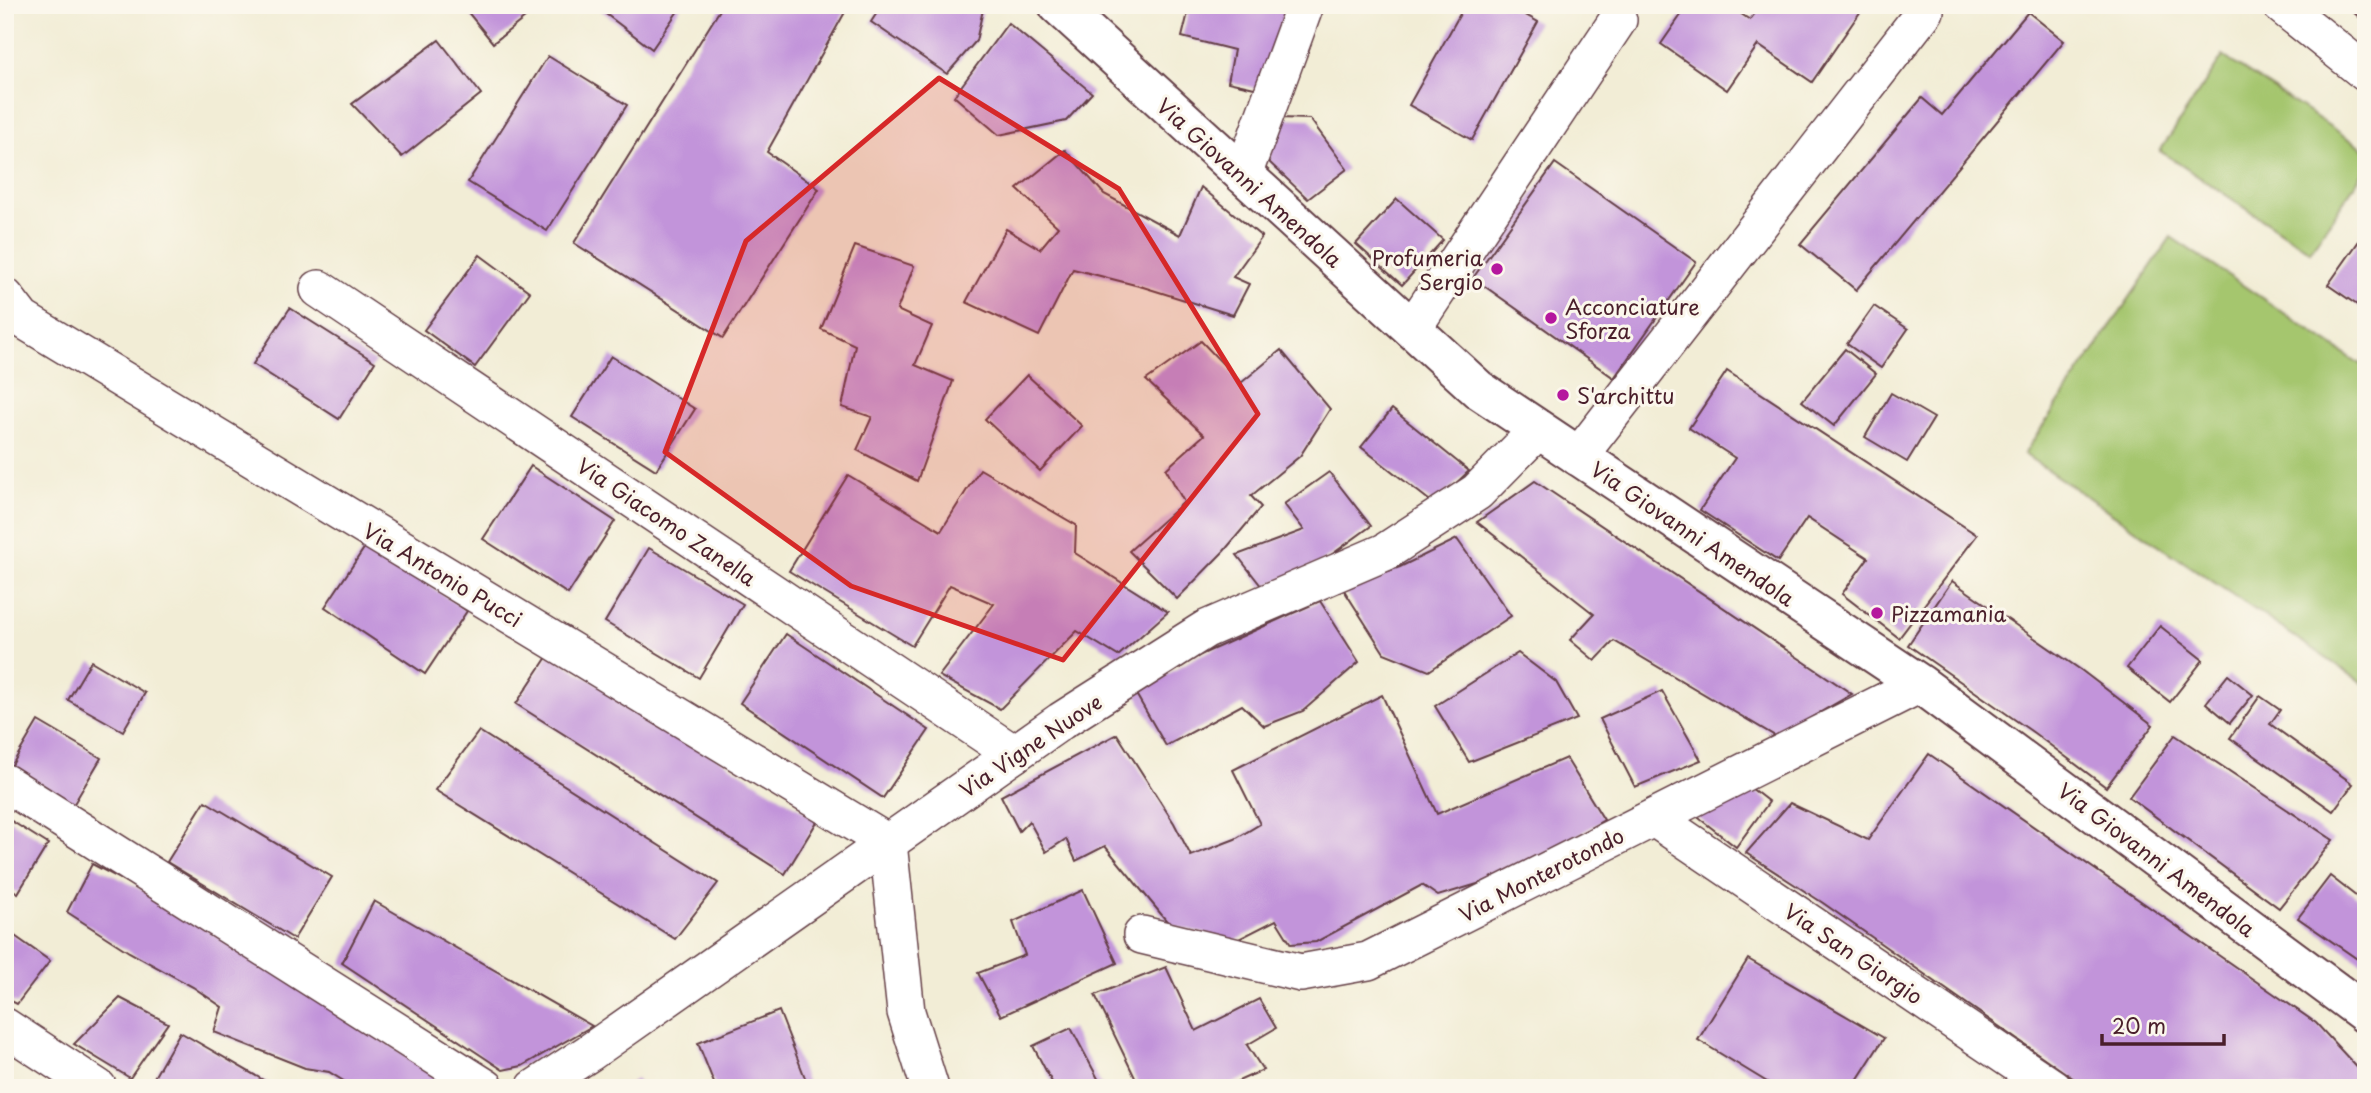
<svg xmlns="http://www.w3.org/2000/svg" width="2371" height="1093" viewBox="0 0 2371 1093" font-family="'Playpen Sans',sans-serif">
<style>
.green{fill:#a5c66e;stroke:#78724c;stroke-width:2}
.building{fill:#c294da}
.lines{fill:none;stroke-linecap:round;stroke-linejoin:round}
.minor-casing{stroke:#633e45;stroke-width:40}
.secondary-casing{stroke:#633e45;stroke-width:42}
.minor{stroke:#fff;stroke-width:37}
.secondary{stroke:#fff;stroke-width:38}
.marked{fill:#d62828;fill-opacity:0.2;stroke:#d62828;stroke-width:5;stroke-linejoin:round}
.poi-dot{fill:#b5179e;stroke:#fbf7ec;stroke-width:2.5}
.labels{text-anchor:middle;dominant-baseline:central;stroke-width:6;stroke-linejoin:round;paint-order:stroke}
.street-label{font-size:21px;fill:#4a1f2b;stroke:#fbf7ec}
.poi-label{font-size:21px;fill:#4a1f2b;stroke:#fbf7ec;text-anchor:start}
</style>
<rect width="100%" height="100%" fill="#fbf7ec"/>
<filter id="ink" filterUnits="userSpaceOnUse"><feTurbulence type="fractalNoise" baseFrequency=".0143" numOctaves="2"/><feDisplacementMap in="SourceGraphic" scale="14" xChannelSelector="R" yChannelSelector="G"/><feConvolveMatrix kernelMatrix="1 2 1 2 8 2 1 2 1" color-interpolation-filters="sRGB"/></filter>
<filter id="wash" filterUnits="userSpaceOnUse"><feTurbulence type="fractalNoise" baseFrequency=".00686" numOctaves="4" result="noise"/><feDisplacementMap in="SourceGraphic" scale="28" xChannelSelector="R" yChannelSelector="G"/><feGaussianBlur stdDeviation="1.57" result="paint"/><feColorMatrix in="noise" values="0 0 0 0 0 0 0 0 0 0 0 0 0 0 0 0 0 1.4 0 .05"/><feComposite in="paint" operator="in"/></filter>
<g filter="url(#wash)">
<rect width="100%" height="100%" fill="#f2edd6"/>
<g class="green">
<path d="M 2223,56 L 2366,150 L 2366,168 L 2310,251 L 2160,151 Z"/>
<path d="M 2171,237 L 2366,368 L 2366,685 L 2024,454 Z"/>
</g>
<g id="blocks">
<g class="building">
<path d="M 462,5 L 531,5 L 535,10 L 493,43 Z"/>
<path d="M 594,5 L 682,5 L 652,49 Z"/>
<path d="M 723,5 L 849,5 L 767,152 L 819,189 L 723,338 L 574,243 Z"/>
<path d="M 882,5 L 984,5 L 976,41 L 947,74 L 871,22 Z"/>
<path d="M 1190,5 L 1287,5 L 1259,89 L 1228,82 L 1234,50 L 1182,37 Z"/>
<path d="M 1465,5 L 1508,5 L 1538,22 L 1472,140 L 1409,105 Z"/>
<path d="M 1688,5 L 1728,5 L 1750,20 L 1761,5 L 1865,5 L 1812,82 L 1758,45 L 1727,90 L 1661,44 Z"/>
<path d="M 2345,5 L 2366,5 L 2366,23 Z"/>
<path d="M 2028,12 L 2064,41 L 1856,290 L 1800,244 L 1922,98 L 1942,115 Z"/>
<path d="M 1008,23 L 1092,93 L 1066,121 L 999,135 L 954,96 Z"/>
<path d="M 439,40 L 481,94 L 402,157 L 352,104 Z"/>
<path d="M 548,56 L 627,105 L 547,231 L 468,182 Z"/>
<path d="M 1280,118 L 1310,119 L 1347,169 L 1308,199 L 1268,161 Z"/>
<path d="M 1065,150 L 1104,194 L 1180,235 L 1201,187 L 1262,237 L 1233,277 L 1249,284 L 1233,315 L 1143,287 L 1073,269 L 1039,336 L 966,302 L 1006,229 L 1040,249 L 1058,227 L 1017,189 Z"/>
<path d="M 1555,163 L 1696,262 L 1614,378 L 1473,278 Z"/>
<path d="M 1397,199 L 1443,240 L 1402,285 L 1356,244 Z"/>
<path d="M 2366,231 L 2366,311 L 2328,285 Z"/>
<path d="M 855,246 L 914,266 L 897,310 L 932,326 L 915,365 L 953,381 L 917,481 L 857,450 L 872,417 L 842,407 L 855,345 L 821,329 Z"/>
<path d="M 480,255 L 530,292 L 475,367 L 424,330 Z"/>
<path d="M 1874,306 L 1908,329 L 1881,368 L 1847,344 Z"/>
<path d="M 290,308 L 375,362 L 339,419 L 253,364 Z"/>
<path d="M 1201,341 L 1241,383 L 1281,350 L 1330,409 L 1300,456 L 1251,496 L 1261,507 L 1224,551 L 1177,599 L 1129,551 L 1184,502 L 1166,469 L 1204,435 L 1146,380 Z"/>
<path d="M 1845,349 L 1876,374 L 1834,426 L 1802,401 Z"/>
<path d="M 611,356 L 695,409 L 656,470 L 572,417 Z"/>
<path d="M 1727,371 L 1977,535 L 1899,638 L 1842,594 L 1868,558 L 1807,518 L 1778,561 L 1700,510 L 1735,458 L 1689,428 Z"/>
<path d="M 1027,375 L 1082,426 L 1040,471 L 985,419 Z"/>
<path d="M 1891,393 L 1934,418 L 1907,462 L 1865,437 Z"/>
<path d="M 1392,409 L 1469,471 L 1434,504 L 1361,447 Z"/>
<path d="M 531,466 L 615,521 L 568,594 L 483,539 Z"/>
<path d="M 980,469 L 1076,525 L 1075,553 L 1168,612 L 1118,656 L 1077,631 L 1000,709 L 939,676 L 994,604 L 950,585 L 912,646 L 789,571 L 848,475 L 941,531 Z"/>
<path d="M 1329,472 L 1371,526 L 1320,563 L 1262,587 L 1237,555 L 1304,530 L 1284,504 Z"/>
<path d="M 1535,481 L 1852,694 L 1777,737 L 1614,641 L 1595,661 L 1570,640 L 1594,614 L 1477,522 Z"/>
<path d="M 1457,539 L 1511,616 L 1429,671 L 1384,653 L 1342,587 L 1400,567 Z"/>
<path d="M 367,544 L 467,611 L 425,674 L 325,607 Z"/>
<path d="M 649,548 L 743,604 L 699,678 L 605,622 Z"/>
<path d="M 1952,581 L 2081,670 L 2153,725 L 2106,787 L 2034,733 L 1908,645 Z"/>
<path d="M 1320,601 L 1359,662 L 1303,711 L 1264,726 L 1242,705 L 1166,746 L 1136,694 L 1196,657 Z"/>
<path d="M 2160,626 L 2203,660 L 2170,702 L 2127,668 Z"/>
<path d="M 786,634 L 929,730 L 883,798 L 740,703 Z"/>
<path d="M 1518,653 L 1556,682 L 1577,719 L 1469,762 L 1435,706 Z"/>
<path d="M 549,654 L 818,820 L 785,874 L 516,704 Z"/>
<path d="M 91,661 L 145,693 L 123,731 L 68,700 Z"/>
<path d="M 2228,675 L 2253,695 L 2230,723 L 2206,703 Z"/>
<path d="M 1662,691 L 1701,760 L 1635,787 L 1600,719 Z"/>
<path d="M 1382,695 L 1437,814 L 1566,758 L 1604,820 L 1507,875 L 1438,896 L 1422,885 L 1316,942 L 1291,944 L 1276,920 L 1235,941 L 1170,925 L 1105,846 L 1076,861 L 1066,839 L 1046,852 L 1029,821 L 1019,831 L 1001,796 L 1117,734 L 1174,823 L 1191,856 L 1235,839 L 1260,824 L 1233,770 Z"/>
<path d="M 2260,696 L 2280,710 L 2270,724 L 2353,784 L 2333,811 L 2230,738 Z"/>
<path d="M 38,721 L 101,758 L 72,807 L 9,770 Z"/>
<path d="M 479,731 L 718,883 L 675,939 L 435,790 Z"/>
<path d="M 2175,735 L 2333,840 L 2279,908 L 2129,797 Z"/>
<path d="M 1929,754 L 2316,1023 L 2364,1075 L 2366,1088 L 2087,1088 L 1823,903 L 1746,853 L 1790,803 L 1868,840 Z"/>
<path d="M 1751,788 L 1769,802 L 1736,847 L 1695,815 Z"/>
<path d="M 205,801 L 332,877 L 294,939 L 167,862 Z"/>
<path d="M 5,817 L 48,844 L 18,893 L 5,885 Z"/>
<path d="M 92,864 L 157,898 L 459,1088 L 355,1088 L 329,1072 L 305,1068 L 214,1032 L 222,1007 L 193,987 L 129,952 L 67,912 Z"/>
<path d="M 2330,876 L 2366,904 L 2366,965 L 2298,918 Z"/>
<path d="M 1083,890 L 1117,963 L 1001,1016 L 978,973 L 1025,955 L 1013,922 Z"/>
<path d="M 374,901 L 592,1026 L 522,1066 L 503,1070 L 342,963 Z"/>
<path d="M 5,929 L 50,961 L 17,1004 L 5,998 Z"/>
<path d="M 1748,959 L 1884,1038 L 1852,1088 L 1777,1088 L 1698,1040 Z"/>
<path d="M 1166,967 L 1196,1031 L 1259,999 L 1276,1028 L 1247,1045 L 1263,1070 L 1223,1088 L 1140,1088 L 1095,995 Z"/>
<path d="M 120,998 L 168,1023 L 130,1078 L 74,1044 Z"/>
<path d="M 779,1011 L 809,1088 L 716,1088 L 698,1043 Z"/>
<path d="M 1071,1028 L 1103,1088 L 1055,1088 L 1033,1046 Z"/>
<path d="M 180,1032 L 277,1088 L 148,1088 Z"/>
<path d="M 636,1079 L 642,1088 L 623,1088 Z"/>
</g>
</g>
</g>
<g filter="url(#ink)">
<use href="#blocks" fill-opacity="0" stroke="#633e45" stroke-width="2"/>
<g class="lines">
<g class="minor-casing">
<g id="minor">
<path d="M 2281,5 L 2366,73"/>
<path d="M 1243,175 L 1305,5"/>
<path d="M 319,289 L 1014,754"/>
<path d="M 5,297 L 22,319 L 888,843 L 906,1012 L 930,1088"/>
<path d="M 1412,329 L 1618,20"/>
<path d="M 1578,457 L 1925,11"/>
<path d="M 5,783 L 486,1088"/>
<path d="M 1654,818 L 2053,1088"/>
<path d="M 1142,935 L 1301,973 L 1368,961 L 1920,684"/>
<path d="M 5,1027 L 98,1088"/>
<path d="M 535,1088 L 589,1053 L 1061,721 L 1206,629 L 1385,552 L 1477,492 L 1538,430"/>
</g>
</g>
<g class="secondary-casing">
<path id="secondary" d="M 1058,5 L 1478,389 L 1920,684 L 2366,1014"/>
</g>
<use href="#minor" class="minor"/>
<use href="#secondary" class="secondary"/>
</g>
</g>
<path class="marked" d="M 939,78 L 1119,189 L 1258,414 L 1063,660 L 851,586 L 665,452 L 746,241 Z"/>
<g class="poi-dot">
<circle cx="1497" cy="269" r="7"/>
<circle cx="1551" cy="318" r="7"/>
<circle cx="1563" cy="395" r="7"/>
<circle cx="1877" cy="613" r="7"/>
</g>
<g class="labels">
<g class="street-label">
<text transform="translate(1250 182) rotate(42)">Via Giovanni Amendola</text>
<text transform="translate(667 521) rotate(34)">Via Giacomo Zanella</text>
<text transform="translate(1693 533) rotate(34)">Via Giovanni Amendola</text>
<text transform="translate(443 574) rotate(31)">Via Antonio Pucci</text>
<text transform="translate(1030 745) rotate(-34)">Via Vigne Nuove</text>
<text transform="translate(2157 859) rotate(37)">Via Giovanni Amendola</text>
<text transform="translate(1541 874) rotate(-27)">Via Monterotondo</text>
<text transform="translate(1854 953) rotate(34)">Via San Giorgio</text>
</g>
<g class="poi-label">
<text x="1483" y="257" text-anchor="end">Profumeria<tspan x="1483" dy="24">Sergio</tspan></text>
<text x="1565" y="306">Acconciature<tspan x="1565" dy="24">Sforza</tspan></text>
<text x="1577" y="395">S'archittu</text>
<text x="1891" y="613">Pizzamania</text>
</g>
</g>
<rect width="2371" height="1093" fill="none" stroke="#fbf7ec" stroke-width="28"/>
<path d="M2102 1034v10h122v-10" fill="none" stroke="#4a1f2b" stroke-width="3.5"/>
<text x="2112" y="1034" font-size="21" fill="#4a1f2b" stroke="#fbf7ec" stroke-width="5" paint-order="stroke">20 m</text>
</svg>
